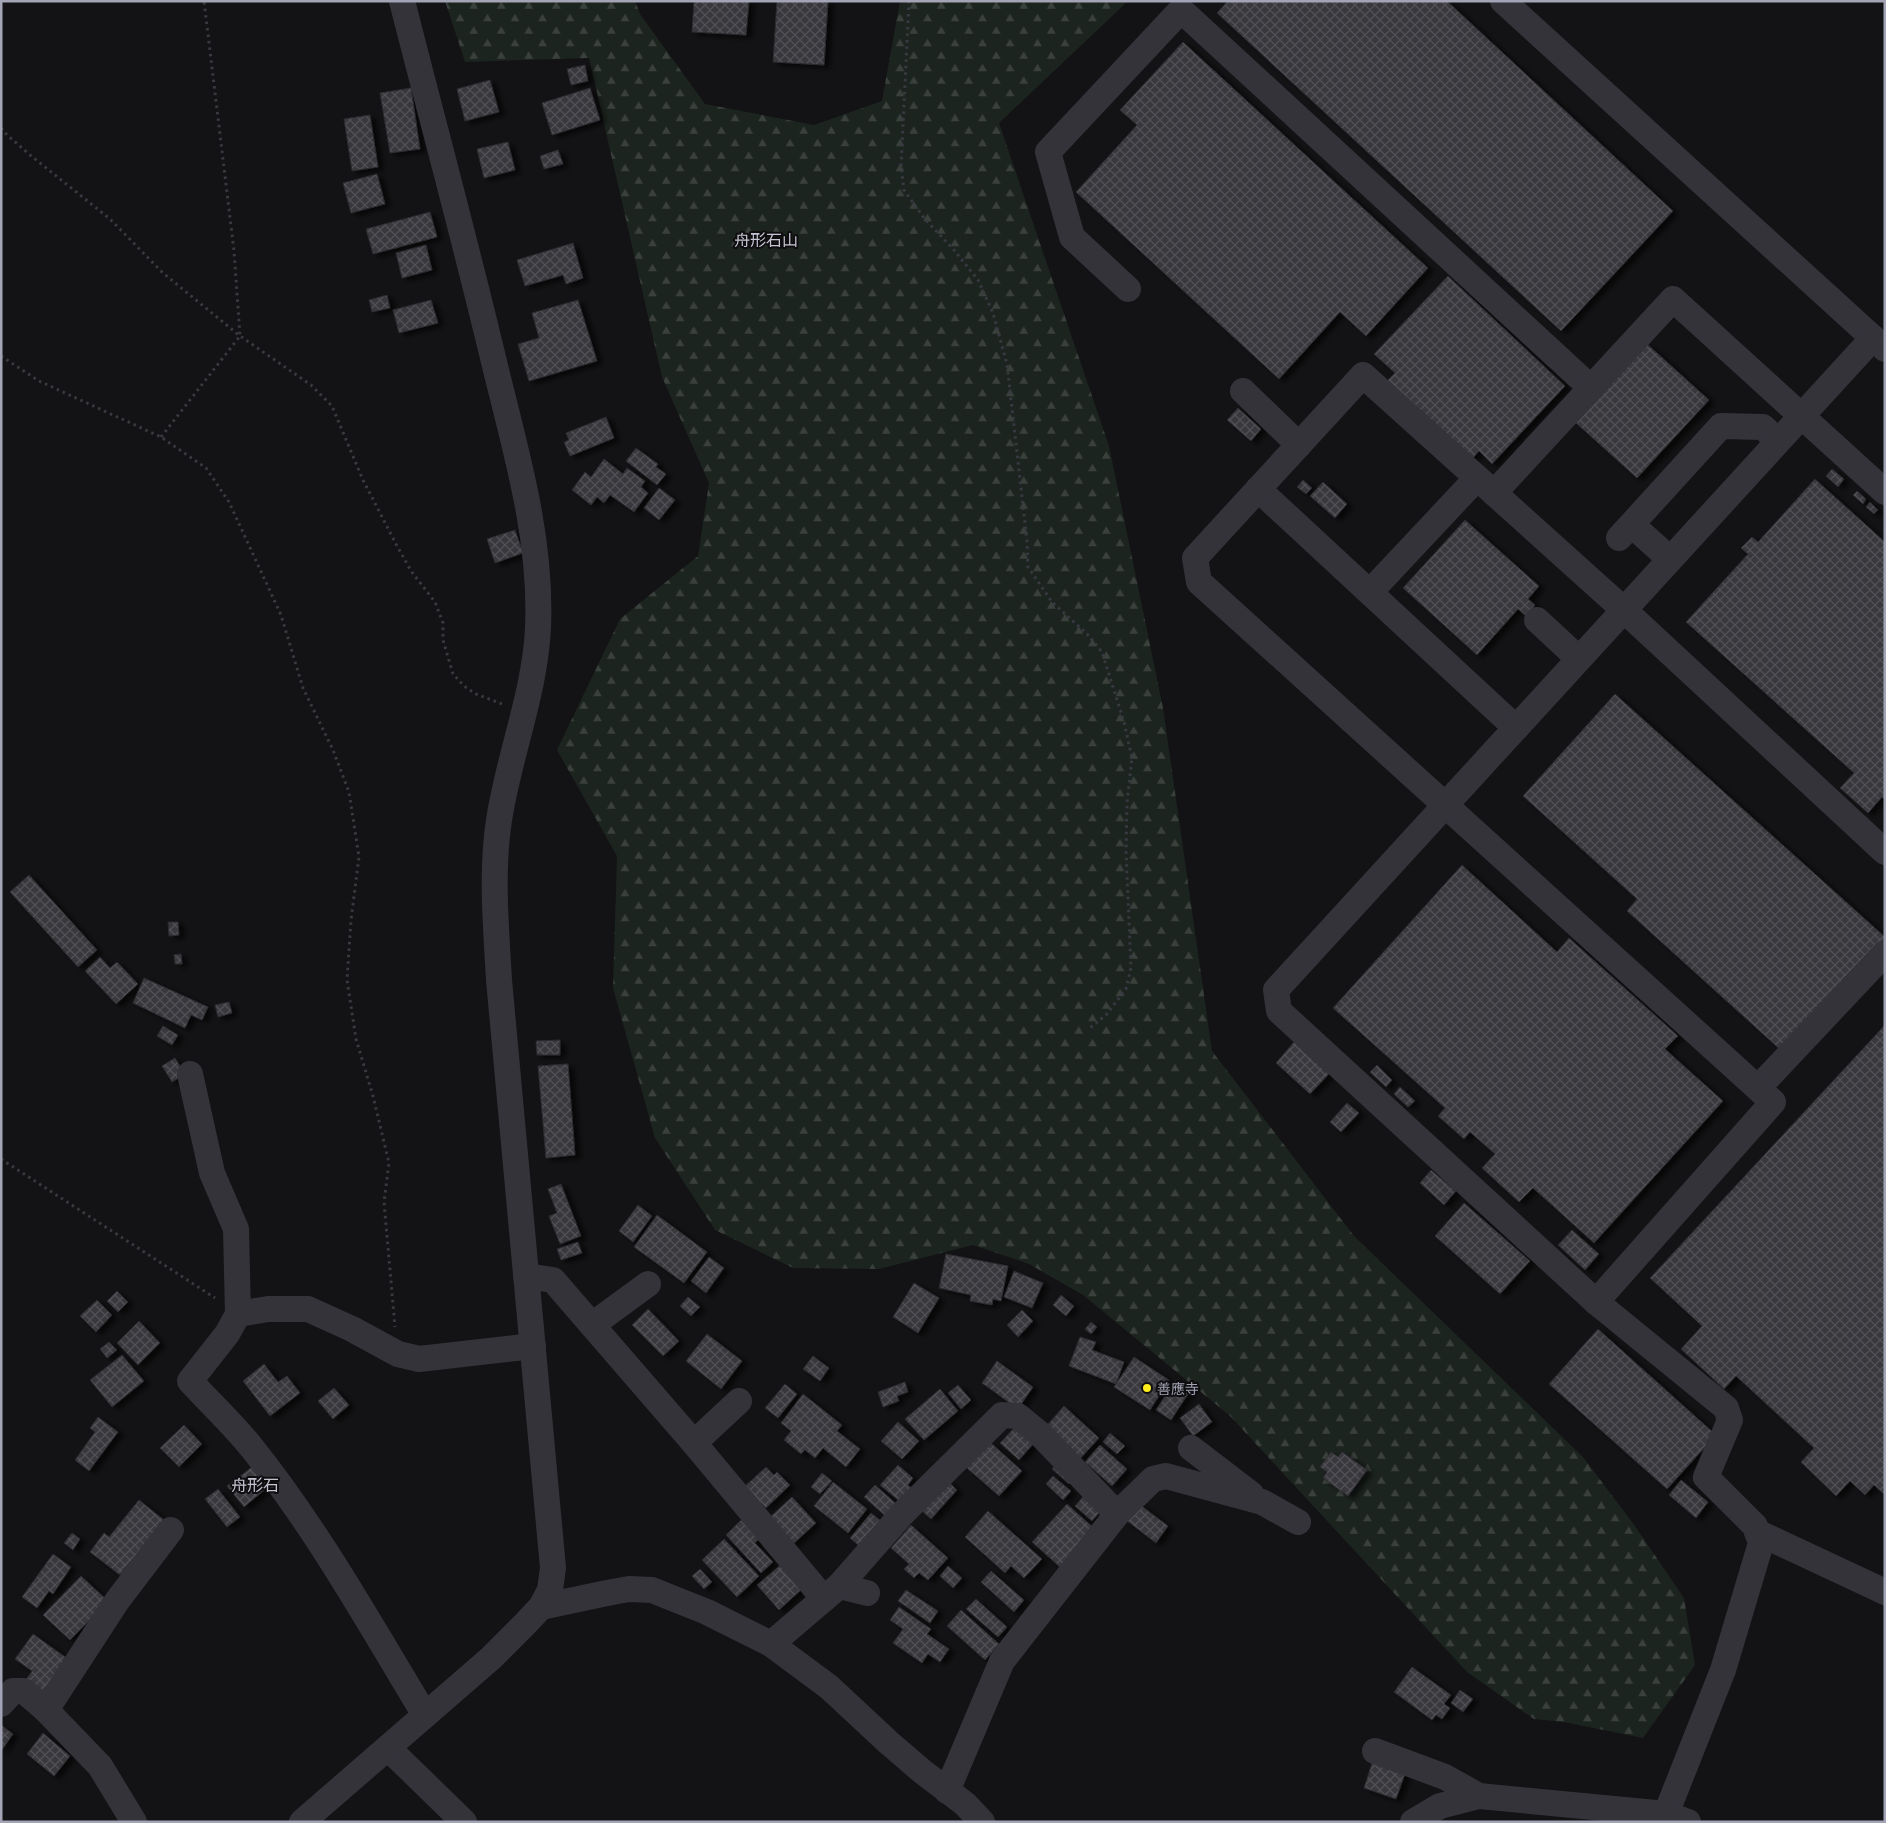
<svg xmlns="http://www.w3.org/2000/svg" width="1886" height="1823" viewBox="0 0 1886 1823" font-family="Lato,'Noto Sans JP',sans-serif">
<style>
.forest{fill:url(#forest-firs)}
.building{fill:url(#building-cross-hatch);stroke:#2d2c31;filter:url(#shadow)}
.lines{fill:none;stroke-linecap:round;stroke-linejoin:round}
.path{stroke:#393941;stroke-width:3;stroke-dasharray:2.5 4;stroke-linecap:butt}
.minor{stroke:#34333a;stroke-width:26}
.poi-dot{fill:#ffed20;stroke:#0e0d0f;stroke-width:2}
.labels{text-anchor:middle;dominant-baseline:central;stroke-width:4;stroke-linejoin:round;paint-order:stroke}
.poi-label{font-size:14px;fill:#a3a4b6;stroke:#0e0d0f;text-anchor:start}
.quarter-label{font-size:16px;fill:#c4c4d2;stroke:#0e0d0f}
</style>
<defs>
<pattern id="forest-firs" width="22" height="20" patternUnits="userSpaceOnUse" patternTransform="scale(1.25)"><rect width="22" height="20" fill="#1c241f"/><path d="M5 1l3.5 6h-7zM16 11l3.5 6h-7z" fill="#3a413d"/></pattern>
<pattern id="building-cross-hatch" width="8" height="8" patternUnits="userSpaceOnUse" patternTransform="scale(1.25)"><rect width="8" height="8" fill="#38373c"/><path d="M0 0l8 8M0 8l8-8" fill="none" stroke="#525156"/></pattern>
<filter id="shadow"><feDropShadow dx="5.5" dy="3" stdDeviation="2.5" flood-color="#0009"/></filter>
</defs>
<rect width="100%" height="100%" fill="#131214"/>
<path class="forest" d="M 445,1 L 635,1 L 640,14 L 705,104 L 814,125 L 882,101 L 900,1 L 1128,1 L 999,123 L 1109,446 L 1163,708 L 1212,1051 L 1354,1236 L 1583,1457 L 1635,1526 L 1684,1598 L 1695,1665 L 1643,1738 L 1564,1722 L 1534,1719 L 1467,1672 L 1230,1416 L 1083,1295 L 1029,1264 L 973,1245 L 879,1269 L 793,1268 L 715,1230 L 655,1138 L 613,988 L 617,856 L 557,750 L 620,619 L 698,556 L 709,483 L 662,377 L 589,58 L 465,62 Z"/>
<g class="building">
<path d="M 694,1 L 749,1 L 746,35 L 692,32 Z"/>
<path d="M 777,1 L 828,1 L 824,65 L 773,62 Z"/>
<path d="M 1228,1 L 1447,1 L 1673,211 L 1561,331 L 1217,13 Z"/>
<path d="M 1183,42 L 1428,268 L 1366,336 L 1340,312 L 1279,379 L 1076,192 L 1137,125 L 1120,110 Z"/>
<path d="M 585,65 L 588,81 L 571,85 L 567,69 Z"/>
<path d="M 490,80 L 499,112 L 465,121 L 457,89 Z"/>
<path d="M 411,88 L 420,149 L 390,153 L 380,93 Z"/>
<path d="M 590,88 L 600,120 L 552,135 L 542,103 Z"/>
<path d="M 370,115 L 378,167 L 352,171 L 344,119 Z"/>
<path d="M 508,142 L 515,170 L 484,178 L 477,149 Z"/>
<path d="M 558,150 L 563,164 L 544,169 L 540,156 Z"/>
<path d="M 377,174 L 385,204 L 351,213 L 343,183 Z"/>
<path d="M 430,212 L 437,237 L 373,254 L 366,229 Z"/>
<path d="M 573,243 L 583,278 L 566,284 L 563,275 L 525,286 L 517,260 Z"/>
<path d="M 426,245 L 432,270 L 402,278 L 396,253 Z"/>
<path d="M 1448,276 L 1565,386 L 1492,464 L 1479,451 L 1469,462 L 1385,383 L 1395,373 L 1374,354 Z"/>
<path d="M 387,295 L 390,308 L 372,312 L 369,300 Z"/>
<path d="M 431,300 L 438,323 L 399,333 L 393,310 Z"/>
<path d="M 578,300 L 597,361 L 529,381 L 518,344 L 539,338 L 532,313 Z"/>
<path d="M 1647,344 L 1709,400 L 1637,478 L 1576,423 Z"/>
<path d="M 1238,408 L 1261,429 L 1251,441 L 1227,420 Z"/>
<path d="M 606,417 L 614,438 L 570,456 L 564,442 L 569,440 L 566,433 Z"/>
<path d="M 636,448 L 658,464 L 656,467 L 666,474 L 657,485 L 626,461 Z"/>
<path d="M 604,459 L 623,474 L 627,468 L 645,481 L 641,487 L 648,493 L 634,512 L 610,495 L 604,503 L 597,497 L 591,505 L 572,490 L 585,472 L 591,477 Z"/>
<path d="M 1832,469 L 1844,479 L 1838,487 L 1826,476 Z"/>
<path d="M 1815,479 L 1885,542 L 1885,800 L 1882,797 L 1868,813 L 1840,788 L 1854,773 L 1686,622 L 1748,554 L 1741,548 L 1752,537 L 1758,542 Z"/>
<path d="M 1303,480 L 1312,488 L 1306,494 L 1297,487 Z"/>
<path d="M 1323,482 L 1347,504 L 1335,518 L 1310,496 Z"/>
<path d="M 659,488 L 675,500 L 659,520 L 644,508 Z"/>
<path d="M 1857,491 L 1866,499 L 1863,504 L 1853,495 Z"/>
<path d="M 1870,502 L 1878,510 L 1874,514 L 1866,507 Z"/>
<path d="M 1465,520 L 1539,586 L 1528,599 L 1535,605 L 1526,616 L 1518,609 L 1477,655 L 1403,588 Z"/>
<path d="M 515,530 L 523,553 L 495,563 L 487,539 Z"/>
<path d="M 1615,694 L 1885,937 L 1885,942 L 1784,1053 L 1627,911 L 1637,899 L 1523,796 Z"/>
<path d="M 1462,865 L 1557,952 L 1569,938 L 1678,1036 L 1665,1049 L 1723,1101 L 1594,1243 L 1533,1188 L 1519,1202 L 1482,1168 L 1495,1154 L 1470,1132 L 1464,1139 L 1438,1116 L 1445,1108 L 1333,1008 Z"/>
<path d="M 29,875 L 97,950 L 78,967 L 10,892 Z"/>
<path d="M 168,922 L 178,922 L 179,935 L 169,936 Z"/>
<path d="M 181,954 L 182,964 L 175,964 L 174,955 Z"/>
<path d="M 100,957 L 110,968 L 117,962 L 138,984 L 116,1004 L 85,971 Z"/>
<path d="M 144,978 L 208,1007 L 202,1020 L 191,1015 L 185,1028 L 133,1003 Z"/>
<path d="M 229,1002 L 232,1013 L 218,1017 L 215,1005 Z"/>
<path d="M 1885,1025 L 1885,1495 L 1874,1485 L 1865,1495 L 1850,1481 L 1836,1496 L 1801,1462 L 1814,1448 L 1736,1376 L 1724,1389 L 1681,1349 L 1702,1326 L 1650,1278 Z"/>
<path d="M 163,1026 L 178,1035 L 172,1045 L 157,1036 Z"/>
<path d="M 560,1040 L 560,1055 L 537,1055 L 536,1041 Z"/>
<path d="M 1294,1042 L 1329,1074 L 1310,1094 L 1276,1063 Z"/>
<path d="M 175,1058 L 185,1074 L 172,1082 L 162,1066 Z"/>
<path d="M 568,1064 L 575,1155 L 546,1158 L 538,1066 Z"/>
<path d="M 1377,1065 L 1392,1080 L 1386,1087 L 1370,1072 Z"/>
<path d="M 1400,1087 L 1415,1101 L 1408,1107 L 1394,1094 Z"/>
<path d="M 1347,1103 L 1359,1113 L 1341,1132 L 1330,1122 Z"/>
<path d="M 1431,1170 L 1456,1191 L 1444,1205 L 1420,1183 Z"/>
<path d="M 561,1184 L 581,1236 L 560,1244 L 549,1216 L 557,1213 L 548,1189 Z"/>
<path d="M 1464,1203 L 1530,1261 L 1500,1294 L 1435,1236 Z"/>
<path d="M 638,1205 L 652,1216 L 633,1242 L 619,1231 Z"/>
<path d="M 657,1215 L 707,1252 L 684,1283 L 634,1247 Z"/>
<path d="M 1572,1230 L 1599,1254 L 1585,1270 L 1558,1245 Z"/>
<path d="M 578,1242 L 582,1253 L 561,1260 L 557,1249 Z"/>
<path d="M 946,1254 L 1008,1266 L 1001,1301 L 993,1299 L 992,1305 L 970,1301 L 971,1295 L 939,1288 Z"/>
<path d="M 709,1257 L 724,1268 L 706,1293 L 691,1281 Z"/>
<path d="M 1014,1271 L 1043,1283 L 1032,1308 L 1004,1297 Z"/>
<path d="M 914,1283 L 939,1298 L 918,1333 L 893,1317 Z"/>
<path d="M 117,1291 L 128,1302 L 118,1312 L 107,1301 Z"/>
<path d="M 1061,1295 L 1074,1306 L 1066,1316 L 1053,1305 Z"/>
<path d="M 688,1297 L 700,1307 L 691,1316 L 680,1306 Z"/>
<path d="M 97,1300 L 112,1315 L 96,1332 L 80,1316 Z"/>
<path d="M 648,1309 L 679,1341 L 663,1356 L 632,1325 Z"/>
<path d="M 1022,1310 L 1033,1321 L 1018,1337 L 1007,1325 Z"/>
<path d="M 139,1321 L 160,1343 L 138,1365 L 117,1343 Z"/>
<path d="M 1091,1322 L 1097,1327 L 1091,1334 L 1085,1329 Z"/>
<path d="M 1598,1329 L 1716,1435 L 1667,1489 L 1549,1384 Z"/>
<path d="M 707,1334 L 742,1361 L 721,1389 L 686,1361 Z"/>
<path d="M 1080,1337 L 1096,1342 L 1092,1350 L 1124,1362 L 1116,1384 L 1069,1366 Z"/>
<path d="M 109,1342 L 117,1350 L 107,1358 L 100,1349 Z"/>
<path d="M 122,1355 L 144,1381 L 112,1407 L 90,1380 Z"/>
<path d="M 813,1356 L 829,1368 L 820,1381 L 803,1369 Z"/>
<path d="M 1134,1357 L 1169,1380 L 1150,1410 L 1114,1387 Z"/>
<path d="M 997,1361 L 1033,1387 L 1018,1409 L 982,1383 Z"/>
<path d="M 264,1364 L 278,1382 L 287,1376 L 300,1393 L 270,1416 L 243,1381 Z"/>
<path d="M 1175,1381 L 1190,1391 L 1171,1420 L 1156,1410 Z"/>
<path d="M 905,1382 L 908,1392 L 897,1396 L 899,1401 L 883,1407 L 878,1392 Z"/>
<path d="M 785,1384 L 797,1394 L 778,1418 L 765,1408 Z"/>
<path d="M 958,1385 L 971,1400 L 961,1409 L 948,1393 Z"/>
<path d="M 334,1388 L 349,1405 L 333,1419 L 318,1401 Z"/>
<path d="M 940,1389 L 958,1411 L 924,1440 L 905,1419 Z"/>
<path d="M 803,1394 L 842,1425 L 837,1431 L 860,1449 L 846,1467 L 823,1448 L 815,1458 L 805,1450 L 801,1454 L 784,1440 L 791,1431 L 781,1423 Z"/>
<path d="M 1199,1404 L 1212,1422 L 1193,1436 L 1180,1418 Z"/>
<path d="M 1064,1406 L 1099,1438 L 1078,1461 L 1043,1430 Z"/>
<path d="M 98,1417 L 118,1432 L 89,1471 L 75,1460 L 95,1432 L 90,1428 Z"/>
<path d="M 898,1422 L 919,1441 L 902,1459 L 881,1441 Z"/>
<path d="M 184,1425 L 202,1444 L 179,1467 L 160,1448 Z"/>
<path d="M 1017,1425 L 1035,1442 L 1019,1460 L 1000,1443 Z"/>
<path d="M 1110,1433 L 1125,1446 L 1117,1454 L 1103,1442 Z"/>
<path d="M 990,1442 L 1022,1471 L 999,1496 L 967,1468 Z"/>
<path d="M 1100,1445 L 1127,1469 L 1112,1486 L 1085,1462 Z"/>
<path d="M 1331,1452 L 1338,1457 L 1342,1452 L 1367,1470 L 1348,1496 L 1323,1478 L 1327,1472 L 1320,1467 Z"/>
<path d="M 1058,1462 L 1075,1477 L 1069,1484 L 1052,1469 Z"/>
<path d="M 898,1465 L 913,1478 L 908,1485 L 916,1492 L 904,1505 L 880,1485 Z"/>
<path d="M 252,1467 L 268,1487 L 244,1507 L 227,1486 Z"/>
<path d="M 766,1467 L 774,1475 L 777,1472 L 790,1485 L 766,1508 L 743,1488 Z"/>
<path d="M 822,1473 L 832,1481 L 820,1494 L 811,1487 Z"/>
<path d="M 1053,1476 L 1071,1491 L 1063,1500 L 1046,1484 Z"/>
<path d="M 1681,1480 L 1708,1502 L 1696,1518 L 1669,1495 Z"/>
<path d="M 948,1481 L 957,1490 L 931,1519 L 921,1510 Z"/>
<path d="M 833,1482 L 867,1509 L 848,1533 L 814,1506 Z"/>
<path d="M 875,1485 L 901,1508 L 890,1520 L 864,1497 Z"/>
<path d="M 218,1489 L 240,1517 L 227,1527 L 205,1499 Z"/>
<path d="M 792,1497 L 816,1523 L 792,1545 L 768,1519 Z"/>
<path d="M 1083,1497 L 1100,1512 L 1092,1521 L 1075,1506 Z"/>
<path d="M 139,1500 L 164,1520 L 120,1575 L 90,1552 L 104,1533 L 109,1537 Z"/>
<path d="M 1067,1504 L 1096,1530 L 1061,1568 L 1032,1542 Z"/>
<path d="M 1139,1504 L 1168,1526 L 1156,1543 L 1126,1520 Z"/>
<path d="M 988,1511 L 1042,1559 L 1024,1578 L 1011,1566 L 1005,1573 L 965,1537 Z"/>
<path d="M 871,1513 L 886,1525 L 865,1551 L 850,1538 Z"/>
<path d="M 741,1520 L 759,1539 L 755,1543 L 773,1562 L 761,1573 L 726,1535 Z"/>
<path d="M 911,1525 L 948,1558 L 928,1580 L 919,1573 L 914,1578 L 904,1569 L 909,1564 L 891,1548 Z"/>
<path d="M 72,1533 L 80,1539 L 73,1550 L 64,1543 Z"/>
<path d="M 724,1539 L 759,1576 L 737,1597 L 702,1560 Z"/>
<path d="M 53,1554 L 71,1567 L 53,1594 L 49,1591 L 37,1608 L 22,1597 Z"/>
<path d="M 783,1563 L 804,1587 L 779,1610 L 757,1585 Z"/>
<path d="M 948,1566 L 962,1578 L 953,1588 L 940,1576 Z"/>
<path d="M 700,1569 L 712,1582 L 704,1589 L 692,1576 Z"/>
<path d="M 991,1571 L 1024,1600 L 1014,1612 L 981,1582 Z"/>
<path d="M 81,1576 L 108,1601 L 70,1640 L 43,1615 Z"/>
<path d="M 906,1590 L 938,1611 L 930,1623 L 898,1601 Z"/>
<path d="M 976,1599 L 1007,1627 L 998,1637 L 966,1609 Z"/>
<path d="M 899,1607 L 931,1629 L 927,1634 L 949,1649 L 940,1662 L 928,1654 L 922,1663 L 893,1643 L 903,1629 L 890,1620 Z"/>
<path d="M 961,1610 L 999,1644 L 985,1660 L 947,1626 Z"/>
<path d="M 33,1634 L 68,1659 L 43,1692 L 26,1680 L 32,1671 L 15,1659 Z"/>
<path d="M 1412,1667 L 1451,1695 L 1444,1704 L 1450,1708 L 1442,1719 L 1436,1715 L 1432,1720 L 1394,1692 Z"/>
<path d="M 1460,1690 L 1473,1699 L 1463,1712 L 1451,1703 Z"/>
<path d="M 1,1725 L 13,1734 L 1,1751 Z"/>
<path d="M 43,1733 L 70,1756 L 54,1776 L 27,1754 Z"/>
<path d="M 1373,1760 L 1406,1771 L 1396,1799 L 1364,1788 Z"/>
</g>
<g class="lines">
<g class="path">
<path d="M 909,1 L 901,167 L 904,190 L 924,218 L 954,250 L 978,280 L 993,313 L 1007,364 L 1027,541 L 1028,567 L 1052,602 L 1087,634 L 1102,652 L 1124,722 L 1132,758 L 1127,803 L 1126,851 L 1131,968 L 1126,989 L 1106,1015 L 1090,1028"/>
<path d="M 1,128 L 5,133 L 30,155 L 110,219 L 163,273 L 240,336 L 311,385 L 332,406 L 363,480 L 396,544 L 411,571 L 435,602 L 443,623 L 443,640 L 453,674 L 464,686 L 476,694 L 502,704"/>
<path d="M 1,356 L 39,381 L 161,437 L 206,468 L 229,502 L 281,615 L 303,688 L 333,750 L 349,792 L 359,857 L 351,920 L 347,980 L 356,1039 L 373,1096 L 389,1163 L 384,1202 L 395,1327"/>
<path d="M 161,437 L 240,336 L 234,251 L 204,1"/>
<path d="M 1,1159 L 215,1298"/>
</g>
<g class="minor">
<path d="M 1503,1 L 1885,349"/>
<path d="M 1128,289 L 1072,237 L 1048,152 L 1181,10 L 1591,388"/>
<path d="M 1243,391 L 1299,445"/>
<path d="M 1258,489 L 1516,728"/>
<path d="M 1494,493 L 1673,299 L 1885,492"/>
<path d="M 1632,525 L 1670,559"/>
<path d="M 1619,538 L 1721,426 L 1763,427 L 1778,441"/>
<path d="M 1370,592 L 1477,478"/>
<path d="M 1537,620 L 1579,659"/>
<path d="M 190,1074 L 212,1173 L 236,1229 L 238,1314 L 227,1334 L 190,1381 C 210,1403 233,1424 252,1448 C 317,1529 371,1626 425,1715"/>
<path d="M 1758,1088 L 1885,953"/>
<path d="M 526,1276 L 553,1280 L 694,1443 L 824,1599"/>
<path d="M 1596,1302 L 1773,1102 L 1199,582 L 1195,558 L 1363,375 L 1624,610 L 1885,852"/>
<path d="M 238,1314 L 268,1309 L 308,1309 L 352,1329 L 398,1354 L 419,1359 L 533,1346"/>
<path d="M 592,1325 L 648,1284"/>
<path d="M 694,1443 L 739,1401"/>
<path d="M 1191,1448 L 1251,1494"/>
<path d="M 1757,1532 L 1885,1592"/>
<path d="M 839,1586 L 867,1593"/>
<path d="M 541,1607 L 607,1593 L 629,1589 L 652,1590 L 707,1612 L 771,1644 L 829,1687 L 888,1742 L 923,1772 L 965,1804 L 982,1822"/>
<path d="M 771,1644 L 839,1586 L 903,1513 L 1002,1415 L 1018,1416 L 1040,1434 L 1117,1514"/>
<path d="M 1,1704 L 13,1691 L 24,1691 L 46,1710 L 100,1766 L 134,1822"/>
<path d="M 46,1710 L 117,1601 L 171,1530"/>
<path d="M 388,1748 L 464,1822"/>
<path d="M 1375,1751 L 1445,1777 L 1479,1796"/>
<path d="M 947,1791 L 1002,1661 L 1117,1514 L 1153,1479 L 1166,1476 L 1262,1502 L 1298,1522"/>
<path d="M 1666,1814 L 1723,1670 L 1761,1543 L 1755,1526 L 1706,1477 L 1730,1420 L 1726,1408 L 1596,1302 L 1279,1011 L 1276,990 L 1873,338"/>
<path d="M 302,1822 L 491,1658 L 525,1624 L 541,1607 L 550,1590 L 553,1568 L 499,980 C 496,926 491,873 499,820 C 509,755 535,693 538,628 C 542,538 516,452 495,366 C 466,244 433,123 402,1"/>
<path d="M 1413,1822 L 1440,1806 L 1479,1796 L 1666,1814 L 1688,1822"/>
</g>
</g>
<circle class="poi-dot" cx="1147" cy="1388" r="5"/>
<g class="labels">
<g class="poi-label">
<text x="1157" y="1388">善應寺</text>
</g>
<g class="quarter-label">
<text x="766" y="239">舟形石山</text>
<text x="255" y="1484">舟形石</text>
</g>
</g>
<rect width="1886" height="1823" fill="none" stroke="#a3a4b6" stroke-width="5"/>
</svg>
